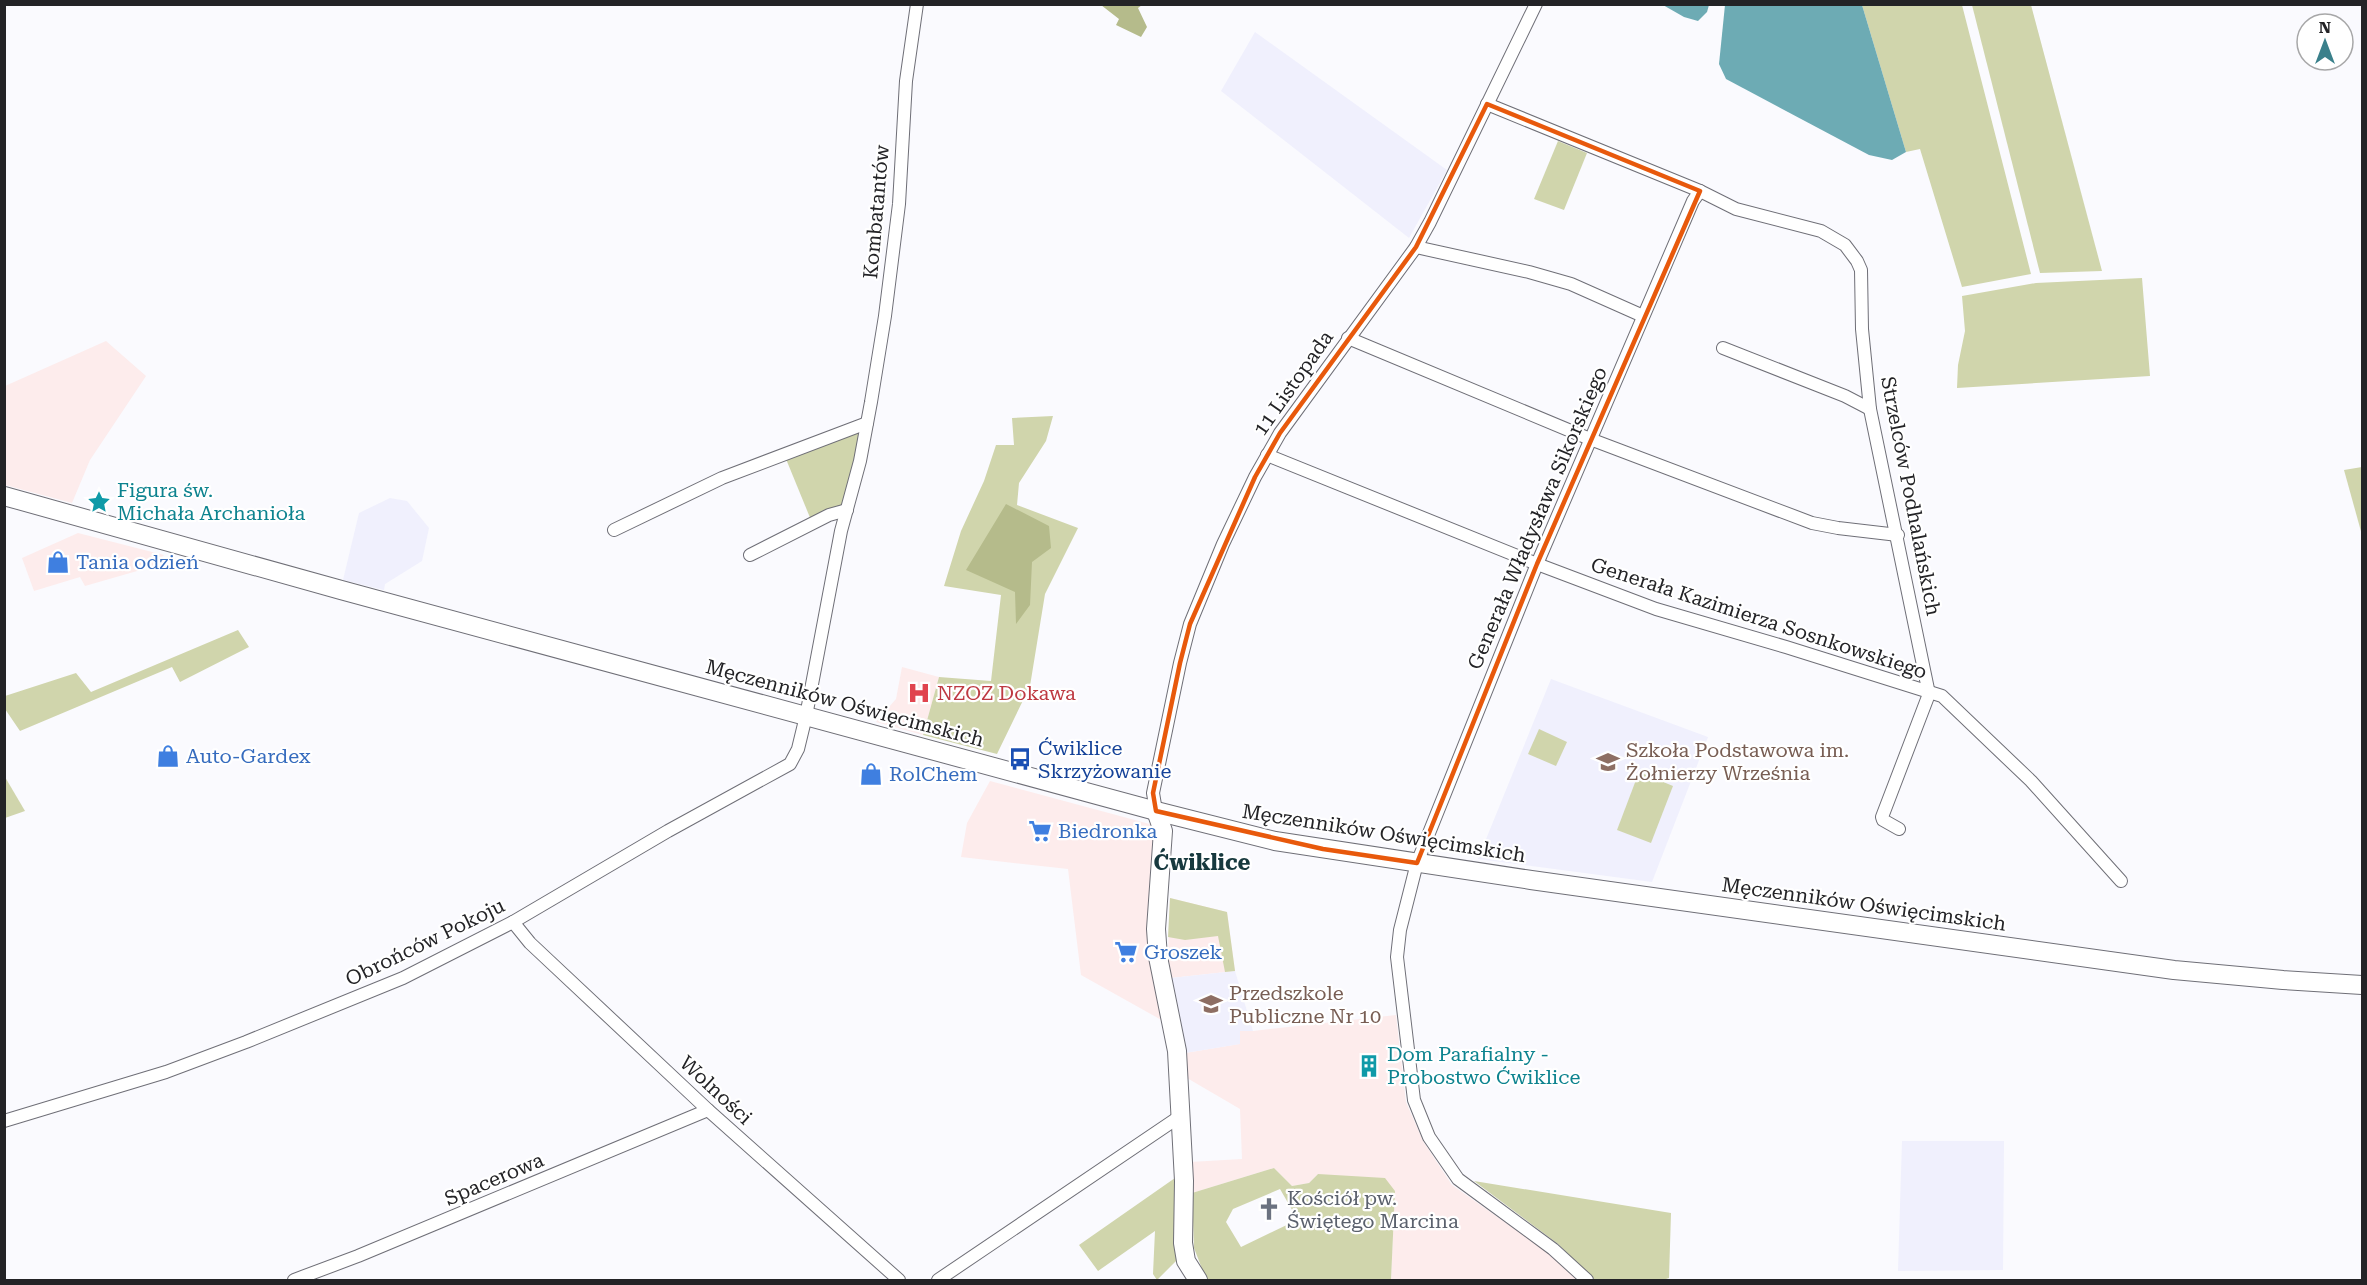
<svg xmlns="http://www.w3.org/2000/svg" width="2367" height="1285" viewBox="0 0 2367 1285" font-family="'Roboto Serif',serif">
<style>
.commercial{fill:#fdecec}
.built{fill:#f0f0fd}
.green{fill:#d0d5ac;fill-rule:evenodd}
.forest{fill:#b5bb8b}
.water{fill:#6dabb4}
.lines{fill:none;stroke-linecap:round;stroke-linejoin:round}
.street-casing{stroke:#6f6f77;stroke-width:14}
.secondary-casing{stroke:#6f6f77;stroke-width:20}
.street{stroke:#fff;stroke-width:12}
.secondary{stroke:#fff;stroke-width:18}
.marked{fill:none;stroke:#e8590c;stroke-width:4.5;stroke-linejoin:round}
.labels{text-anchor:middle;dominant-baseline:central;stroke-width:4.5;stroke-linejoin:round;paint-order:stroke}
.street-label{font-size:20px;fill:#232326;stroke:#fff}
.culture-label{font-size:20px;fill:#0d838f;stroke:#fff;text-anchor:start}
.shop-label{font-size:20px;fill:#366cbe;stroke:#fff;text-anchor:start}
.health-label{font-size:20px;fill:#be3a42;stroke:#fff;text-anchor:start}
.transit-label{font-size:20px;fill:#164399;stroke:#fff;text-anchor:start}
.education-label{font-size:20px;fill:#785e54;stroke:#fff;text-anchor:start}
.worship-label{font-size:20px;fill:#5b616d;stroke:#fff;text-anchor:start}
.quarter-label{font-size:22px;font-weight:bold;fill:#17393e;stroke:#fff}
</style>
<rect width="100%" height="100%" fill="#fafafe"/>
<g class="commercial">
<path d="M 106,341 L 146,376 L 90,460 L 72,503 L 5,485 L 5,386 Z"/>
<path d="M 78,533 L 164,555 L 151,567 L 85,586 L 80,577 L 34,591 L 22,558 Z"/>
<path d="M 902,667 L 939,677 L 923,735 L 876,722 L 896,699 Z"/>
<path d="M 990,781 L 1157,826 L 1165,1022 L 1081,975 L 1068,869 L 961,857 L 967,823 Z"/>
<path d="M 1170,898 L 1227,912 L 1235,971 L 1171,978 L 1168,953 Z"/>
<path d="M 1396,1015 L 1406,1102 L 1423,1141 L 1452,1185 L 1546,1251 L 1577,1280 L 1391,1280 L 1395,1191 L 1318,1174 L 1309,1183 L 1292,1186 L 1274,1168 L 1192,1193 L 1190,1162 L 1242,1159 L 1240,1109 L 1187,1078 L 1185,1053 L 1239,1044 L 1240,1030 L 1253,1031 Z"/>
</g>
<g class="built">
<path d="M 1255,32 L 1447,170 L 1409,238 L 1221,91 Z"/>
<path d="M 390,498 L 407,501 L 429,528 L 422,561 L 385,584 L 384,590 L 343,580 L 359,513 Z"/>
<path d="M 1551,679 L 1708,737 L 1652,882 L 1478,859 Z"/>
<path d="M 1235,971 L 1253,1031 L 1240,1031 L 1240,1044 L 1185,1053 L 1171,978 Z"/>
<path d="M 1902,1141 L 2004,1141 L 2003,1270 L 1898,1271 Z"/>
</g>
<g class="green">
<path d="M 1862,5 L 1962,5 L 2031,274 L 1962,287 L 1920,149 L 1906,152 Z"/>
<path d="M 1972,5 L 2031,5 L 2102,271 L 2040,273 Z"/>
<path d="M 1558,141 L 1587,153 L 1564,210 L 1534,199 Z"/>
<path d="M 2142,278 L 2150,376 L 1957,388 L 1958,365 L 1965,331 L 1962,296 L 2036,283 Z"/>
<path d="M 1053,416 L 1046,441 L 1019,483 L 1017,505 L 1078,528 L 1045,594 L 1030,686 L 997,754 L 923,735 L 939,677 L 991,681 L 1001,595 L 944,586 L 961,531 L 984,481 L 996,445 L 1014,445 L 1012,418 Z"/>
<path d="M 860,430 L 844,507 L 811,520 L 786,459 Z"/>
<path d="M 2362,467 L 2362,535 L 2344,470 Z"/>
<path d="M 238,630 L 249,647 L 180,682 L 172,667 L 20,731 L 5,709 L 5,696 L 76,673 L 91,692 Z"/>
<path d="M 1539,729 L 1567,742 L 1556,766 L 1528,754 Z"/>
<path d="M 1639,772 L 1673,786 L 1651,843 L 1617,830 Z"/>
<path d="M 5,777 L 25,811 L 5,818 L 4,818 Z"/>
<path d="M 1170,898 L 1227,912 L 1235,971 L 1225,972 L 1218,936 L 1185,940 L 1168,937 Z"/>
<path d="M 1274,1168 L 1292,1186 L 1309,1183 L 1318,1174 L 1385,1178 L 1395,1191 L 1391,1280 L 1208,1280 L 1206,1279 L 1194,1248 L 1192,1193 ZM 1280,1189 L 1295,1215 L 1293,1222 L 1241,1247 L 1226,1222 L 1233,1209 Z"/>
<path d="M 1175,1178 L 1176,1243 L 1179,1258 L 1157,1280 L 1153,1274 L 1155,1231 L 1098,1271 L 1079,1245 Z"/>
<path d="M 1474,1181 L 1671,1213 L 1669,1278 L 1663,1280 L 1595,1280 L 1558,1244 Z"/>
</g>
<g class="forest">
<path d="M 1101,5 L 1142,5 L 1138,8 L 1147,27 L 1141,37 L 1116,25 L 1119,19 Z"/>
<path d="M 1006,504 L 1049,526 L 1051,548 L 1032,562 L 1030,605 L 1016,624 L 1015,592 L 966,570 Z"/>
</g>
<g class="water">
<path d="M 1663,5 L 1709,5 L 1707,12 L 1698,21 L 1684,17 Z"/>
<path d="M 1725,5 L 1862,5 L 1906,152 L 1892,160 L 1869,155 L 1726,79 L 1719,64 Z"/>
</g>
<g class="lines">
<g class="street-casing">
<g id="street">
<path d="M 1487,104 L 1700,191 L 1736,209 L 1821,231 L 1845,245 L 1857,261 L 1861,270 L 1862,329 L 1870,409 L 1929,694 L 1882,817 L 1883,820 L 1899,829"/>
<path d="M 1416,247 L 1529,272 L 1571,284 L 1643,316"/>
<path d="M 1348,338 L 1590,439 L 1812,523 L 1838,528 L 1898,535"/>
<path d="M 1723,348 L 1845,396 L 1870,409"/>
<path d="M 1267,455 L 1537,564 L 1656,609 L 1786,647 L 1942,696 L 2031,781 L 2121,881"/>
<path d="M 614,530 L 722,478 L 867,423"/>
<path d="M 750,555 L 829,515 L 847,510"/>
<path d="M 1156,811 L 1153,793 L 1180,663 L 1190,624 L 1223,544 L 1255,477 L 1280,433 L 1416,247 L 1430,222 L 1536,4"/>
<path d="M 513,922 L 530,943 L 708,1110 L 899,1280"/>
<path d="M 4,1121 L 166,1072 L 246,1042 L 403,978 L 513,922 L 668,831 L 790,764 L 798,749 L 806,716 L 841,531 L 860,461 L 871,402 L 885,316 L 899,204 L 906,81 L 917,4"/>
<path d="M 294,1280 L 358,1256 L 708,1110"/>
<path d="M 938,1280 L 1182,1115"/>
<path d="M 1587,1280 L 1553,1249 L 1458,1179 L 1429,1137 L 1414,1100 L 1397,957 L 1400,930 L 1417,863 L 1537,564 L 1693,201 L 1700,191"/>
</g>
</g>
<g class="secondary-casing">
<g id="secondary">
<path d="M 4,496 L 341,590 L 1156,811 L 1275,841 L 1531,880 L 2174,970 L 2283,980 L 2362,985"/>
<path d="M 1156,811 L 1163,831 L 1156,929 L 1158,957 L 1177,1051 L 1184,1181 L 1183,1243 L 1186,1261 L 1198,1280"/>
</g>
</g>
<use href="#street" class="street"/>
<use href="#secondary" class="secondary"/>
</g>
<path class="marked" d="M 1487,104 L 1700,191 L 1537,564 L 1417,863 L 1323,849 L 1156,811 L 1153,793 L 1180,663 L 1190,624 L 1255,477 L 1280,433 L 1416,247 Z"/>
<defs>
<g id="sight-bare" transform="scale(1.8)"><path d="M0-6L1.8-2.2L6-1.7L2.9 1.2L3.7 5.4L0 3.3L-3.7 5.4L-2.9 1.2L-6-1.7L-1.8-2.2Z" fill="#0f9aa8" stroke="#fff" stroke-width="2.5" paint-order="stroke"/></g>
<g id="shop-bare" transform="scale(1.8)"><path d="M-5-2.5h2.3a2.7 3.5 0 0 1 5.4 0H5L5.5 6h-11ZM-1.5-2.5h3a1.5 2.3 0 0 0-3 0Z" fill="#3f7fe0" stroke="#fff" stroke-width="2.5" paint-order="stroke"/></g>
<g id="hospital-bare" transform="scale(1.8)"><path d="M-5-5h3v3.5h4V-5h3V5h-3V1.5h-4V5h-3Z" fill="#e0444e" stroke="#fff" stroke-width="2.5" paint-order="stroke"/></g>
<g id="bus-bare" transform="scale(1.8)"><path d="M-5-6H5V4H4V6H2V4H-2V6H-4V4H-5ZM-3.5-4V0h7V-4ZM-3.5 1.2v1.5H-2V1.2ZM2 1.2v1.5H3.5V1.2Z" fill="#1a4fb4" stroke="#fff" stroke-width="2.5" paint-order="stroke"/></g>
<g id="school-bare" transform="scale(1.8)"><path d="M0-5L7-2L0 1L-7-2ZM-4 1L0 2.5L4 1V4Q0 6-4 4Z" fill="#8d6e63" stroke="#fff" stroke-width="2.5" paint-order="stroke"/></g>
<g id="supermarket-bare" transform="scale(1.8)"><path d="M-6-5.5h2.5l.6 2H6L4.5 2H-2.5L-4.4-4H-6ZM-1.5 3.2a1.3 1.3 0 1 0 .1 0ZM3 3.2a1.3 1.3 0 1 0 .1 0Z" fill="#3f7fe0" stroke="#fff" stroke-width="2.5" paint-order="stroke"/></g>
<g id="building-bare" transform="scale(1.8)"><path d="M-4-6H4V6H1V3H-1V6H-4ZM-2.5-4.3h1.7v1.8h-1.7ZM.8-4.3h1.7v1.8H.8ZM-2.5-1h1.7V.8h-1.7ZM.8-1h1.7V.8H.8Z" fill="#0f9aa8" stroke="#fff" stroke-width="2.5" paint-order="stroke"/></g>
<g id="church-bare" transform="scale(1.8)"><path d="M-1.2-6h2.4v3.5h3.3v2.4h-3.3V6h-2.4V-.1h-3.3v-2.4h3.3Z" fill="#6b7280" stroke="#fff" stroke-width="2.5" paint-order="stroke"/></g>
</defs>
<g fill-rule="evenodd">
<use href="#sight-bare" x="99" y="502"/>
<use href="#shop-bare" x="58" y="562"/>
<use href="#hospital-bare" x="919" y="693"/>
<use href="#shop-bare" x="168" y="756"/>
<use href="#bus-bare" x="1020" y="759"/>
<use href="#school-bare" x="1608" y="762"/>
<use href="#shop-bare" x="871" y="774"/>
<use href="#supermarket-bare" x="1040" y="831"/>
<use href="#supermarket-bare" x="1126" y="952"/>
<use href="#school-bare" x="1211" y="1004"/>
<use href="#building-bare" x="1369" y="1066"/>
<use href="#church-bare" x="1269" y="1209"/>
</g>
<g class="labels">
<g class="street-label">
<text transform="translate(876 212) rotate(-85)">Kombatantów</text>
<text transform="translate(1293 383) rotate(-55)">11 Listopada</text>
<text transform="translate(1911 496) rotate(79)">Strzelców Podhalańskich</text>
<text transform="translate(1537 518) rotate(-67)">Generała Władysława Sikorskiego</text>
<text transform="translate(1759 618) rotate(18)">Generała Kazimierza Sosnkowskiego</text>
<text transform="translate(845 703) rotate(15)">Męczenników Oświęcimskich</text>
<text transform="translate(1384 833) rotate(9)">Męczenników Oświęcimskich</text>
<text transform="translate(1864 904) rotate(8)">Męczenników Oświęcimskich</text>
<text transform="translate(425 942) rotate(-26)">Obrońców Pokoju</text>
<text transform="translate(716 1090) rotate(43)">Wolności</text>
<text transform="translate(494 1179) rotate(-23)">Spacerowa</text>
</g>
<g class="culture-label">
<text x="117" y="490">Figura św.<tspan x="117" dy="23">Michała Archanioła</tspan></text>
<text x="1387" y="1054">Dom Parafialny -<tspan x="1387" dy="23">Probostwo Ćwiklice</tspan></text>
</g>
<g class="shop-label">
<text x="76" y="562">Tania odzień</text>
<text x="186" y="756">Auto-Gardex</text>
<text x="889" y="774">RolChem</text>
<text x="1058" y="831">Biedronka</text>
<text x="1144" y="952">Groszek</text>
</g>
<g class="health-label">
<text x="937" y="693">NZOZ Dokawa</text>
</g>
<g class="transit-label">
<text x="1038" y="748">Ćwiklice<tspan x="1038" dy="23">Skrzyżowanie</tspan></text>
</g>
<g class="education-label">
<text x="1626" y="750">Szkoła Podstawowa im.<tspan x="1626" dy="23">Żołnierzy Września</tspan></text>
<text x="1229" y="993">Przedszkole<tspan x="1229" dy="23">Publiczne Nr 10</tspan></text>
</g>
<g class="worship-label">
<text x="1287" y="1198">Kościół pw.<tspan x="1287" dy="23">Świętego Marcina</tspan></text>
</g>
<g class="quarter-label">
<text x="1202" y="862">Ćwiklice</text>
</g>
</g>
<rect width="2367" height="1285" fill="none" stroke="#232326" stroke-width="12"/>
<g transform="translate(2325 42)"><circle r="28" fill="#ffffff" stroke="#a7a7a8" stroke-width="1.5"/>
<path d="M0-4.5L10 22L0 15L-10 22Z" fill="#3a808b"/>
<text y="-9" font-size="16" font-weight="bold" text-anchor="middle" fill="#232326">N</text>
</g>
</svg>
